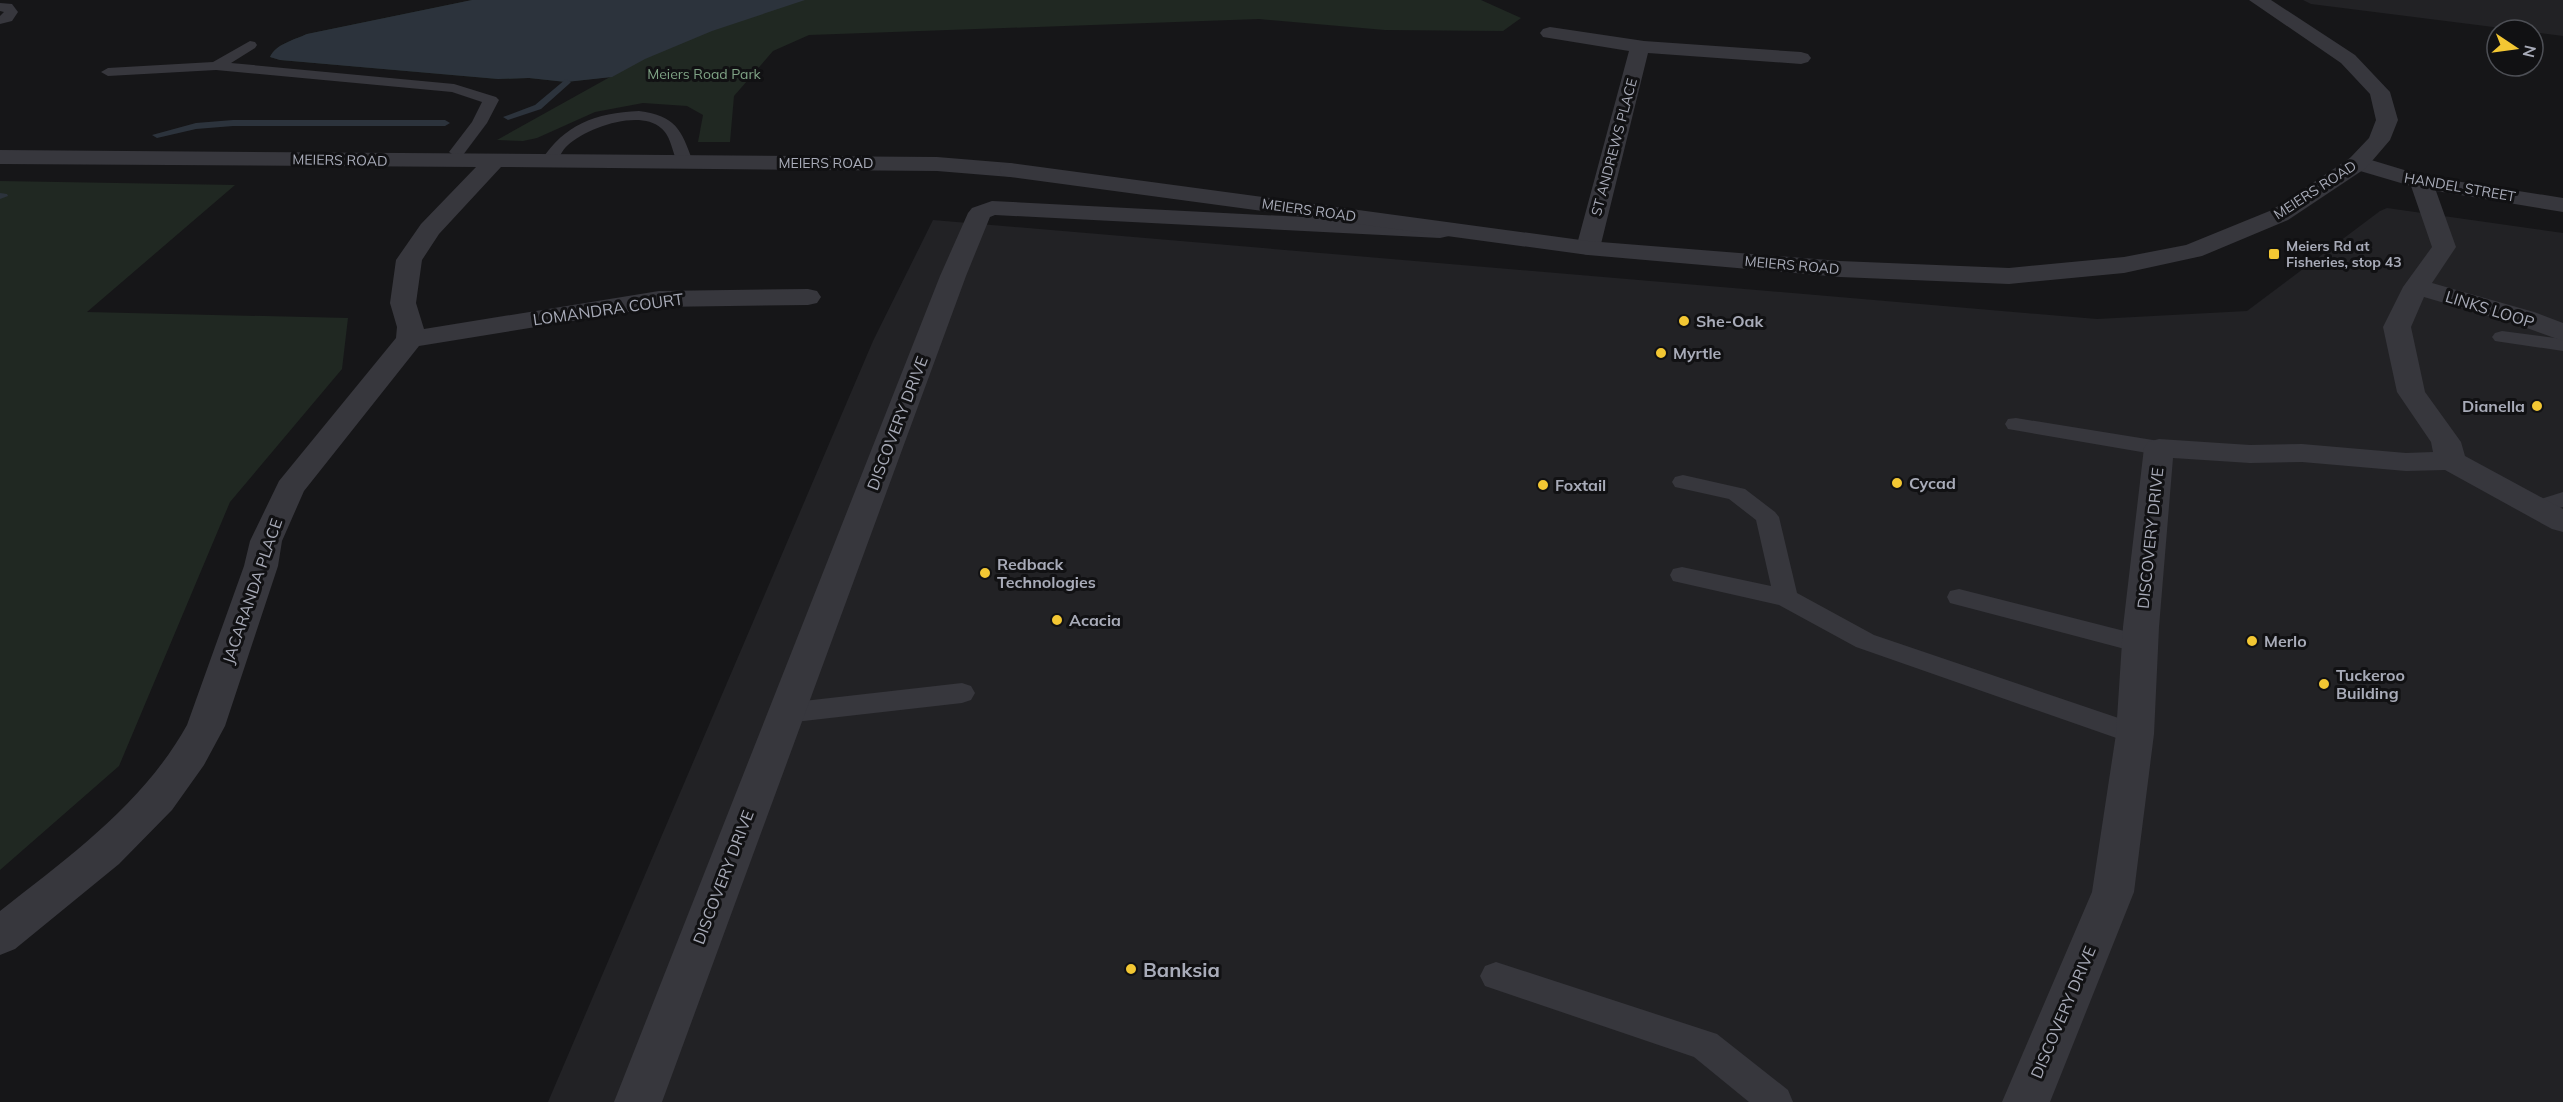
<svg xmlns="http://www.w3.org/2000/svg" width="2563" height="1102" viewBox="0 0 2563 1102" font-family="Mulish,sans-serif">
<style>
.built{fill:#222225}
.green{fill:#202822}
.water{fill:#2c333c}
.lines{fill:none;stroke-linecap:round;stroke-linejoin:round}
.stream{fill:#2c333c;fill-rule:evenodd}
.service{fill:#37373d;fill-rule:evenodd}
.minor{fill:#37373d;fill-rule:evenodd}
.tertiary{fill:#37373d;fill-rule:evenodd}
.poi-dot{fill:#f3c733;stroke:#111113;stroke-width:2}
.labels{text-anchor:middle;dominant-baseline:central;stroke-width:6;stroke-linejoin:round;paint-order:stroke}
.far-park-label{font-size:14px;fill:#7fa385;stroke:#111113}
.far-street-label{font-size:14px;fill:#a8abb8;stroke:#111113}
.far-poi-label{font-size:14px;font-weight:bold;fill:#a8abb8;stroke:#111113;text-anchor:start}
.street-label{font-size:16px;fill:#a8abb8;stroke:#111113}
.poi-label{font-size:16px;font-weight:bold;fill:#a8abb8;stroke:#111113;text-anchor:start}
.near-poi-label{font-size:20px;font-weight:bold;fill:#a8abb8;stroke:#111113;text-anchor:start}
</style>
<rect width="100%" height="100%" fill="#161618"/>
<g class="built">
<path d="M 2303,0 L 2563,0 L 2563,36 L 2533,32 L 2533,30 L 2517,30 L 2311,4 Z"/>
<path d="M 2387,208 L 2563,233 L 2563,1102 L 548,1102 L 873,341 L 933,220 L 2097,319 L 2247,311 L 2380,211 Z"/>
</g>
<g class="green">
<path d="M 472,0 L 1481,0 L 1521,18 L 1503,31 L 1385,30 L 1259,19 L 809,35 L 773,51 L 734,96 L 730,142 L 698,142 L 703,115 L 687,106 L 643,103 L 595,112 L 537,138 L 523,141 L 497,140 L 610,77 L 566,82 L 529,78 L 498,79 L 280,60 L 270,57 C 276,44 294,40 307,34 Z"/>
<path d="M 0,181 L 235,185 L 87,312 L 348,318 L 342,369 L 230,502 L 119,766 L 0,870 Z"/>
</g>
<path class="water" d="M 472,0 L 805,0 L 712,31 L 645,59 L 612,77 L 566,82 L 529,78 L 498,79 L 280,60 L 270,57 C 276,44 294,40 307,34 Z"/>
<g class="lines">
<g class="stream">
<path d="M 566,79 L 571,82 L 569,84 L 541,109 L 508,120 L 503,117 L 535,105 Z"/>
<path d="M 233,120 L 445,120 L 450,123 L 445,126 L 233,126 L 196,129 L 157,138 L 152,135 L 196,123 Z"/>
<path d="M 0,193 L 7,194 L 8,196 L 0,199 Z"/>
</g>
<g class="service">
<path d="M 0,3 L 12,4 L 18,12 L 12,21 L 0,24 L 0,16 L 4,12 L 0,11 Z"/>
<path d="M 250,41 L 255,42 L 257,45 L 255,48 L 231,63 L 454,84 L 496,97 L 499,100 L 487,123 L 463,155 L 457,157 L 449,152 L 472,122 L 482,102 L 452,92 L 216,70 L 108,76 L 101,72 L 108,68 L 213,62 Z"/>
<path d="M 639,111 C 676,116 681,129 693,162 L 691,165 L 679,165 C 672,154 672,137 661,128 C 639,109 587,128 568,145 C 562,150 559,158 555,164 L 543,164 L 541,161 C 565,124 595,113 639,111 Z"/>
<path d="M 2502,331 L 2563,339 L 2563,351 L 2495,341 L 2492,337 L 2495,333 Z"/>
<path d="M 2016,418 L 2159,441 L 2167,443 L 2170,448 L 2167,453 L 2159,455 L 2008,429 L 2005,424 L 2008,419 Z"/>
<path d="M 1683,475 L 1745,489 L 1775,512 L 1779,517 L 1797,593 L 1874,635 L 2145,727 L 2149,734 L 2145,741 L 2135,744 L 2125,741 L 1856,647 L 1779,605 L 1673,581 L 1670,575 L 1673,569 L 1682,567 L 1771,586 L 1756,520 L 1729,499 L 1675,487 L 1672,482 L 1675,477 Z"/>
<path d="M 2563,492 L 2563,507 L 2536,515 L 2528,513 L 2524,508 L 2528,503 Z"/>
<path d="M 1959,589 L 2140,635 L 2149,638 L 2153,644 L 2149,650 L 2140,653 L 1950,603 L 1947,597 L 1950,591 Z"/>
<path d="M 962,683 L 971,686 L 975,693 L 971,700 L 962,703 L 786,723 L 776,720 L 772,713 L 776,706 L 786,703 Z"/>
<path d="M 1496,962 L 1717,1034 L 1788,1090 L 1793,1102 L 1749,1102 L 1694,1057 L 1485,986 L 1480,976 L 1485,966 Z"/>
</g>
<g class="minor">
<path d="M 1550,27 L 1644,41 L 1801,52 L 1808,54 L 1811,58 L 1808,62 L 1801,64 L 1648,53 L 1600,248 L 1597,253 L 1588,255 L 1579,253 L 1576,248 L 1629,51 L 1543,37 L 1540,33 L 1543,29 Z"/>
<path d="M 0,150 L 937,157 L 1010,163 L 1018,165 L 1021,170 L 1018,175 L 1010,177 L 937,171 L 501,167 L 439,234 L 422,260 L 416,303 L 424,329 L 659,291 L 808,289 L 817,291 L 821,297 L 817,303 L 808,305 L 659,307 L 419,346 L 304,491 L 282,541 L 278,566 L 225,726 L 204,765 L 172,810 L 119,864 L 15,949 L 0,955 L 0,911 C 70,856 143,804 187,725 L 244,566 L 250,541 L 279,481 L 396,338 L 397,327 L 390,303 L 396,260 L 421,224 L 476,167 L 0,164 Z"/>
<path d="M 2358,156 L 2424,176 L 2563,198 L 2563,212 L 2436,191 L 2456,247 L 2432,283 L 2534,312 L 2563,323 L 2563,341 L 2516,324 L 2424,297 L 2411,327 L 2425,392 L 2461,442 L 2465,456 L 2563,509 L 2563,532 L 2552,529 L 2445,470 L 2406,471 L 2302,462 L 2250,463 L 2173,458 L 2159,627 L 2154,734 L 2134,892 L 2050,1102 L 2002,1102 L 2092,892 L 2116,734 L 2123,627 L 2144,448 L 2148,442 L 2159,439 L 2250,445 L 2302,444 L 2406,453 L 2433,452 L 2431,442 L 2397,392 L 2383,327 L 2403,287 L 2432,247 L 2411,186 L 2350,168 L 2347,163 L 2350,158 Z"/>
<path d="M 992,201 L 1440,224 L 1449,226 L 1452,231 L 1449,236 L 1440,238 L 995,215 L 990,217 L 966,276 L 662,1102 L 614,1102 L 940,276 L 968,213 L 972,208 Z"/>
</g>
<path class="tertiary" d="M 2249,0 L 2271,0 L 2355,55 L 2390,92 L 2398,120 L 2390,140 L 2366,168 L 2288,220 L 2202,256 L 2124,273 L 2009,284 L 1840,277 L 1588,255 L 1010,177 L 1002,175 L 999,170 L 1002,165 L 1010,163 L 1588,241 L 1840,261 L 2009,268 L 2124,257 L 2186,245 L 2272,210 L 2350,158 L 2369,138 L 2376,120 L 2370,94 L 2341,63 Z"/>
</g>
<g class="poi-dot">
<rect x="2268" y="248" width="12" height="12" rx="3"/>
<circle cx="1684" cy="321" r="6"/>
<circle cx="1661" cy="353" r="6"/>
<circle cx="2537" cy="406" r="6"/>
<circle cx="1897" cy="483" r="6"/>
<circle cx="1543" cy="485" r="6"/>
<circle cx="985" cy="573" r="6"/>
<circle cx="1057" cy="620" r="6"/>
<circle cx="2252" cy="641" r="6"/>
<circle cx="2324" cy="684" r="6"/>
<circle cx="1131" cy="969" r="6"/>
</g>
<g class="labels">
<g class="far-park-label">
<text x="704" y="74">Meiers Road Park</text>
</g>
<g class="far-street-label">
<text transform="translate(1614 147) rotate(-75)">ST ANDREWS PLACE</text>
<text transform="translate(340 160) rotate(1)">MEIERS ROAD</text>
<text x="826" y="163">MEIERS ROAD</text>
<text transform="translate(2460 187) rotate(10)">HANDEL STREET</text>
<text transform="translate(2315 190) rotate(-33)">MEIERS ROAD</text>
<text transform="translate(1309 210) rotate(8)">MEIERS ROAD</text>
<text transform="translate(1792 265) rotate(5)">MEIERS ROAD</text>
</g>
<g class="far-poi-label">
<text x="2286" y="246">Meiers Rd at<tspan x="2286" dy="16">Fisheries, stop 43</tspan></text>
</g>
<g class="street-label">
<text transform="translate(608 309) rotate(-8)">LOMANDRA COURT</text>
<text transform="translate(2490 309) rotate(17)">LINKS LOOP</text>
<text transform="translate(897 423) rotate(-69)">DISCOVERY DRIVE</text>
<text transform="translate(2150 538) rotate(-84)">DISCOVERY DRIVE</text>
<text transform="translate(252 591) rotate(-71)">JACARANDA PLACE</text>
<text transform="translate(723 877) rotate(-69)">DISCOVERY DRIVE</text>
<text transform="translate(2063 1012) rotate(-67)">DISCOVERY DRIVE</text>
</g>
<g class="poi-label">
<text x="1696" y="321">She-Oak</text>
<text x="1673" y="353">Myrtle</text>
<text x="2525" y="406" text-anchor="end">Dianella</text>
<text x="1909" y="483">Cycad</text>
<text x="1555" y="485">Foxtail</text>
<text x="997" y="564">Redback<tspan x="997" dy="18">Technologies</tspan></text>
<text x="1069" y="620">Acacia</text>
<text x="2264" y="641">Merlo</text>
<text x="2336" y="675">Tuckeroo<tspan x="2336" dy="18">Building</tspan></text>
</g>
<g class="near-poi-label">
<text x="1143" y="969">Banksia</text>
</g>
</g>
<g transform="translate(2515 48) rotate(103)"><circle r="28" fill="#111113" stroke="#4d4f55" stroke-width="1.5"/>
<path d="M0-4.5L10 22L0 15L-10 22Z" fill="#f3c733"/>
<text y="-9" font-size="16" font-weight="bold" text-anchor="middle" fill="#a8abb8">N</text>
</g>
</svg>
